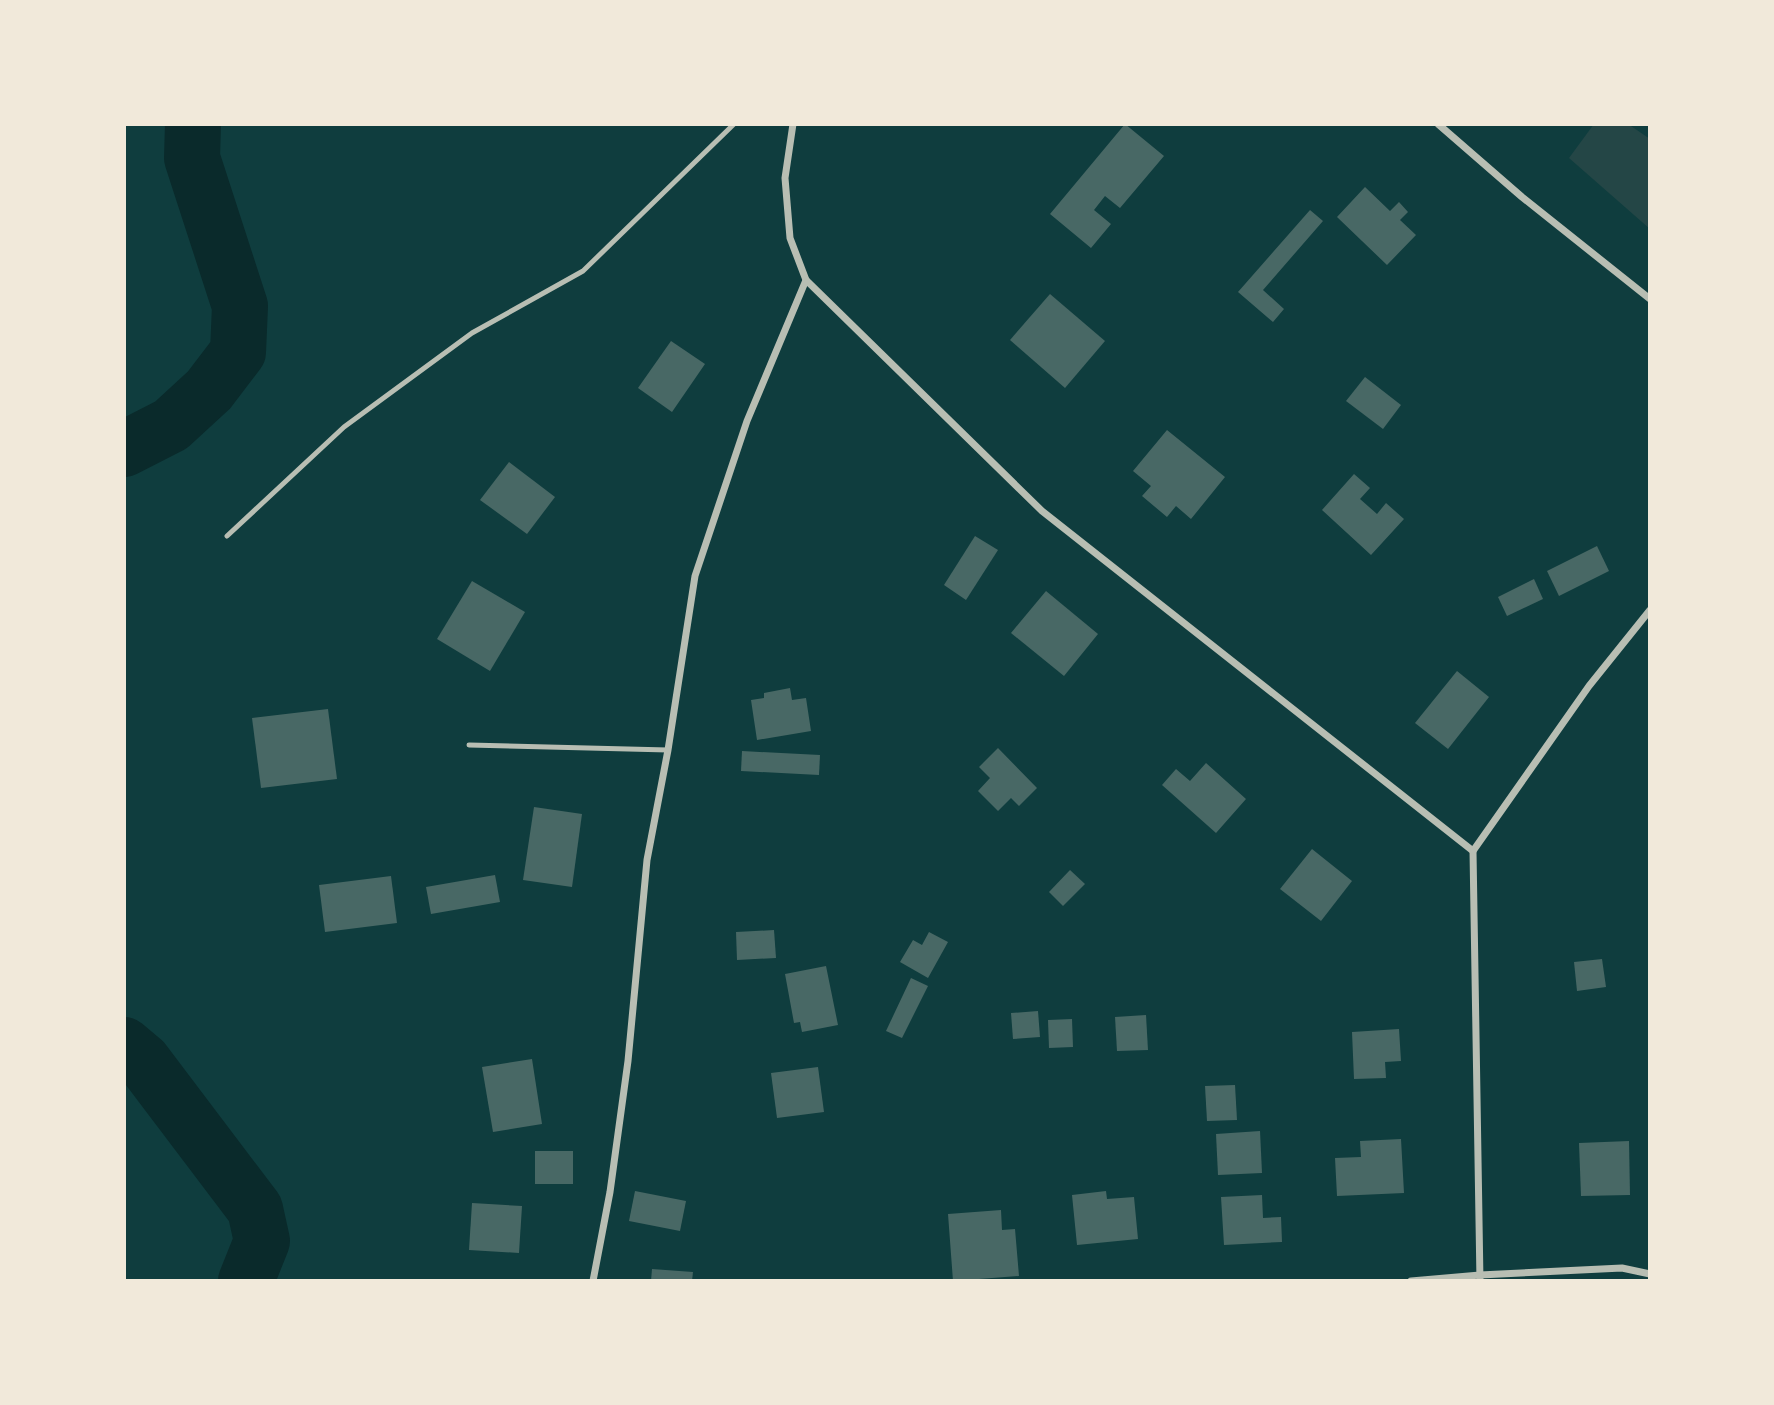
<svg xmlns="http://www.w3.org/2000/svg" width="1774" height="1405" viewBox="0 0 1774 1405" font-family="Mulish,sans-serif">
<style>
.green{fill:#244646}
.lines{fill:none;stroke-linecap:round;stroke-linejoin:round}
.river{stroke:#0a2a2b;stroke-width:56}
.building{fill:#486865}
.service{stroke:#b8beb3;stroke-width:5}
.minor{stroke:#b8beb3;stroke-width:7}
</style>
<rect width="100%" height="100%" fill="#0f3d3e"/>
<path class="green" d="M 1594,124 L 1628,124 L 1650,139 L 1650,229 L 1569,158 Z"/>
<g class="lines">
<g class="river">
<path d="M 124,449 L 171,425 L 209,390 L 238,352 L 240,306 L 192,158 L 193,124"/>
<path d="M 124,1045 L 143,1061 L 255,1209 L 262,1241 L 246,1281"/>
</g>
</g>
<g class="building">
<path d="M 1125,124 L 1164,156 L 1120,208 L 1105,196 L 1094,210 L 1111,224 L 1091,248 L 1050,214 Z"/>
<path d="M 1365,187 L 1390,211 L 1399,202 L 1408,212 L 1400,220 L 1416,235 L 1387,265 L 1337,217 Z"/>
<path d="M 1310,210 L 1323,221 L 1263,290 L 1284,309 L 1273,322 L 1238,292 Z"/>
<path d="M 1050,294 L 1105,341 L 1065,388 L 1010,340 Z"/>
<path d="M 671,341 L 705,364 L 672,412 L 638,388 Z"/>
<path d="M 1365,377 L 1401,405 L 1383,429 L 1346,401 Z"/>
<path d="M 1167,430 L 1225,477 L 1191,519 L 1176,506 L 1167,517 L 1142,496 L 1151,486 L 1133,471 Z"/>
<path d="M 509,462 L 555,497 L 527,534 L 480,500 Z"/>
<path d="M 1354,474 L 1370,488 L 1360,499 L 1377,514 L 1386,503 L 1404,519 L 1371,555 L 1322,510 Z"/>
<path d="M 975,536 L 998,550 L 966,600 L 944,585 Z"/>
<path d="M 1597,546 L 1609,571 L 1559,596 L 1547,571 Z"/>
<path d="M 1534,579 L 1543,599 L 1507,616 L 1498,597 Z"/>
<path d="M 472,581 L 525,612 L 490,671 L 437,639 Z"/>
<path d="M 1046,591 L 1098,634 L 1064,676 L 1011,633 Z"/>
<path d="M 1457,671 L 1489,697 L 1448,749 L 1415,723 Z"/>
<path d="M 790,688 L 792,700 L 806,698 L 811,731 L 757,740 L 751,700 L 764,698 L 764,693 Z"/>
<path d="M 328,709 L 337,779 L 261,788 L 252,718 Z"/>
<path d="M 998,748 L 1037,788 L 1019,806 L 1011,798 L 998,811 L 978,791 L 990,778 L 979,767 Z"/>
<path d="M 742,751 L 820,755 L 819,775 L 741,771 Z"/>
<path d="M 1206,763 L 1246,799 L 1216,833 L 1162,785 L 1176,769 L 1190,781 Z"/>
<path d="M 534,807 L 582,814 L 572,887 L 523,880 Z"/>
<path d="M 1312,849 L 1352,881 L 1321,921 L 1280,889 Z"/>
<path d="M 1070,870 L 1085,884 L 1063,906 L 1049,892 Z"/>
<path d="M 495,875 L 500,902 L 431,914 L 426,887 Z"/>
<path d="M 391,876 L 397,923 L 325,932 L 319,885 Z"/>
<path d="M 774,930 L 776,958 L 737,960 L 736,932 Z"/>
<path d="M 929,932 L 948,942 L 928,978 L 900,962 L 913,940 L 922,945 Z"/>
<path d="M 1602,959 L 1606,987 L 1577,991 L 1574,962 Z"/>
<path d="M 826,966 L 838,1025 L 802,1032 L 800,1022 L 794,1023 L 785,974 Z"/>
<path d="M 911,978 L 928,986 L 902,1038 L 886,1031 Z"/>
<path d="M 1038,1011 L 1040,1037 L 1013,1039 L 1011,1013 Z"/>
<path d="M 1146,1015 L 1148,1050 L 1117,1051 L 1115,1017 Z"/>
<path d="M 1072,1019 L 1073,1047 L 1049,1048 L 1048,1020 Z"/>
<path d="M 1399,1029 L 1401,1061 L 1385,1062 L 1386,1078 L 1354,1079 L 1352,1032 Z"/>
<path d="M 532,1059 L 542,1124 L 493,1132 L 482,1067 Z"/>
<path d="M 818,1067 L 824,1112 L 777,1118 L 771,1073 Z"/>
<path d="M 1235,1085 L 1237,1120 L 1207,1121 L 1205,1086 Z"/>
<path d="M 1260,1131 L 1262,1173 L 1218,1175 L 1216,1134 Z"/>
<path d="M 1401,1139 L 1404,1193 L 1337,1196 L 1335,1158 L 1361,1157 L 1360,1141 Z"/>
<path d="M 1629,1141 L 1630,1195 L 1581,1196 L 1579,1143 Z"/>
<rect x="535" y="1151" width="38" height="33"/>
<path d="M 635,1191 L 686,1201 L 680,1231 L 629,1221 Z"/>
<path d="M 1106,1191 L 1107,1199 L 1134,1197 L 1138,1239 L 1077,1245 L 1072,1195 Z"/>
<path d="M 1262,1195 L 1263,1218 L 1281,1217 L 1282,1242 L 1224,1245 L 1221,1197 Z"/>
<path d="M 472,1203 L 522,1206 L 519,1253 L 469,1250 Z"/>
<path d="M 1001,1210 L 1002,1230 L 1015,1229 L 1019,1276 L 953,1281 L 948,1214 Z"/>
<path d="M 652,1269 L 693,1272 L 692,1281 L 651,1281 Z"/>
</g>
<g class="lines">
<g class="service">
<path d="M 227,536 L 344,427 L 472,333 L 583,271 L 734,124"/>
<path d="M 469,745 L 668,750"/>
</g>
<g class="minor">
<path d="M 793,124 L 785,178 L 790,238 L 806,280 L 1042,511 L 1473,851 L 1480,1281"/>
<path d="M 1438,124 L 1522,197 L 1650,299"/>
<path d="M 1473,851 L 1589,686 L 1650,610"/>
<path d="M 593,1281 L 610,1192 L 628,1061 L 647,860 L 668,750 L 695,576 L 747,421 L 806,280"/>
<path d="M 1411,1281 L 1480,1275 L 1622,1268 L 1650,1274"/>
</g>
</g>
<rect width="1774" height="1405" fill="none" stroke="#f1e9da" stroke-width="252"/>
</svg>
